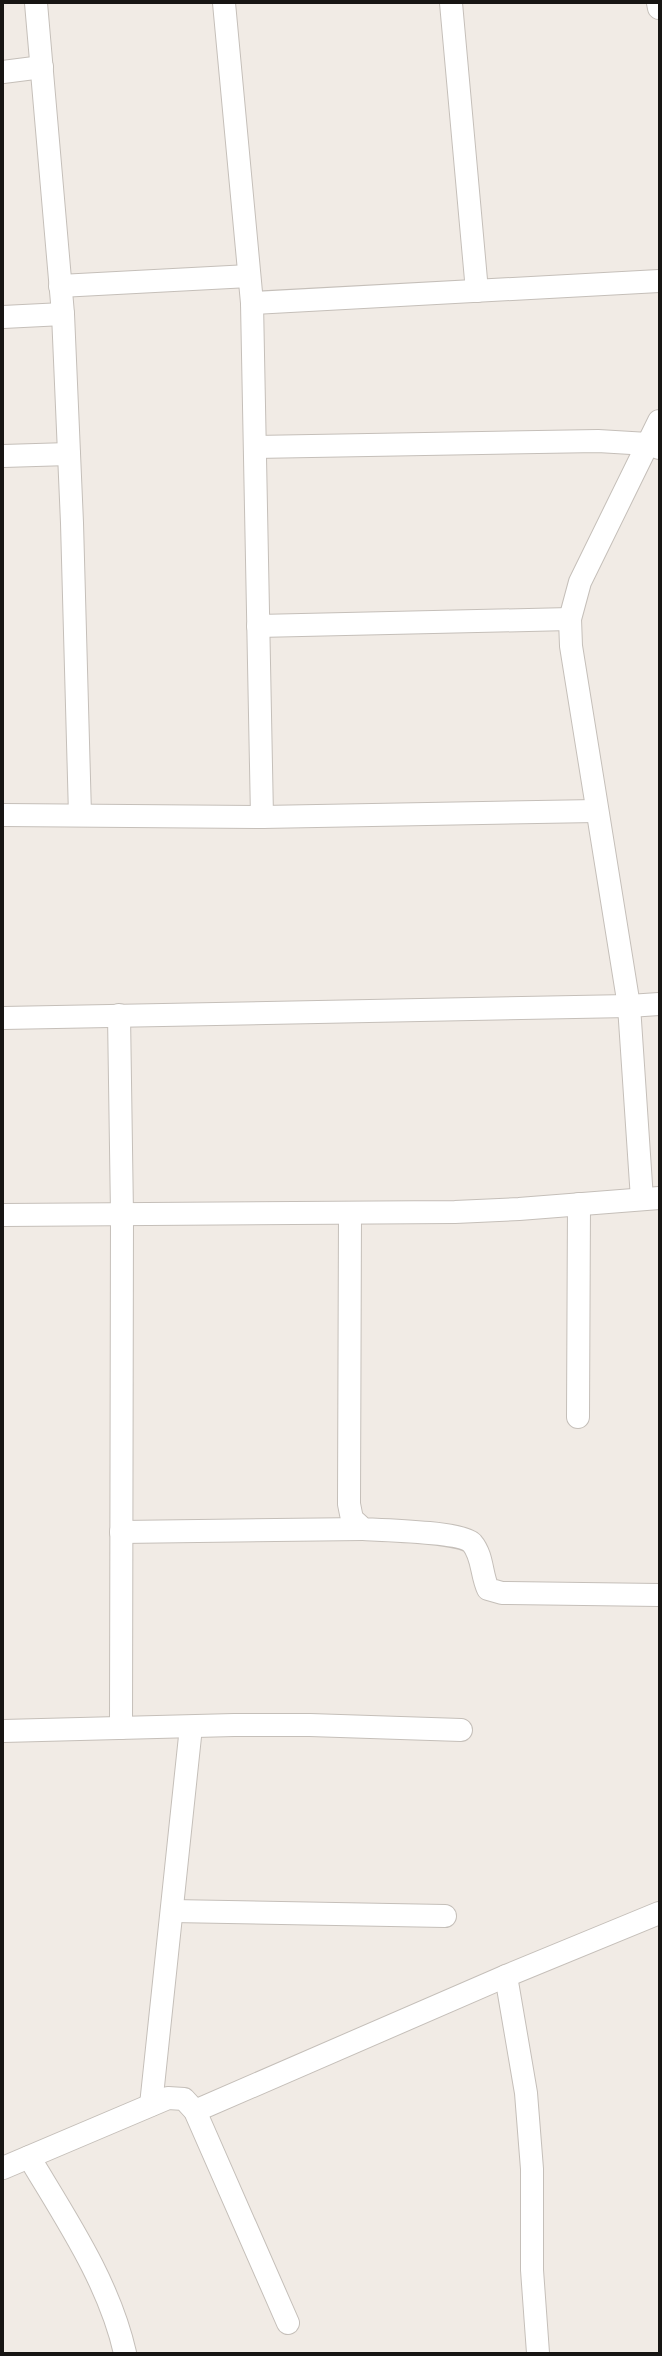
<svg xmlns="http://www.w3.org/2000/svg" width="662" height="2356" viewBox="0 0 662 2356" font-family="'Space Grotesk',sans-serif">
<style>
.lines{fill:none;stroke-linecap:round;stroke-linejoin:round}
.street-casing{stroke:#c5bfb9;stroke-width:24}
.street{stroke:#fff;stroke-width:22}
</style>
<rect width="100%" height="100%" fill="#f1ebe5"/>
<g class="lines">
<g class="street-casing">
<g id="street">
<path d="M 36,3 L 63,314 L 72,523 L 80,815"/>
<path d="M 224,3 L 252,303 L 262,817"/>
<path d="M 451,3 L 477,291"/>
<path d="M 658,3 L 659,8"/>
<path d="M 3,72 L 42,67"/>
<path d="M 60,286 L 249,276"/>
<path d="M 252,303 L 659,281"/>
<path d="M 3,317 L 63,314"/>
<path d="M 255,447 L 598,441 L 648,444 L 659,448"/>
<path d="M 3,456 L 69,454"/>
<path d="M 258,626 L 570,619"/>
<path d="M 3,815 L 262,817 L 596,811"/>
<path d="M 119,1015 L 122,1214 L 121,1728"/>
<path d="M 3,1018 L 629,1006 L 659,1004"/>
<path d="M 642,1199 L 629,1006 L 571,646 L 570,619 L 580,582 L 659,421"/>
<path d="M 350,1213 L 349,1504 L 352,1519 L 363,1529 C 382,1530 462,1532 472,1543 C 483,1556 481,1574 488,1589 L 502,1593 L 659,1595"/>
<path d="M 3,1215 L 455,1212 L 519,1209 L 659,1198"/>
<path d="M 578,1417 L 579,1204"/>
<path d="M 121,1532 L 363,1529"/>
<path d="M 3,1731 L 234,1725 L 310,1725 L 461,1730"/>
<path d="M 172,1911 L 445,1916"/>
<path d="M 506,1976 L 526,2093 L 532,2169 L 532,2270 L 538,2353"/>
<path d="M 151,2105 L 191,1727"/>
<path d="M 195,2111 L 506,1976 L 659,1913"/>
<path d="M 29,2157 C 66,2219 109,2282 125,2353"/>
<path d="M 3,2168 L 168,2098 L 184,2099 L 195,2111 L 288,2323"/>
</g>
</g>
<use href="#street" class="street"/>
</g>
<rect width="662" height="2356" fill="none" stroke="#171513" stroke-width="8"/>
</svg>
